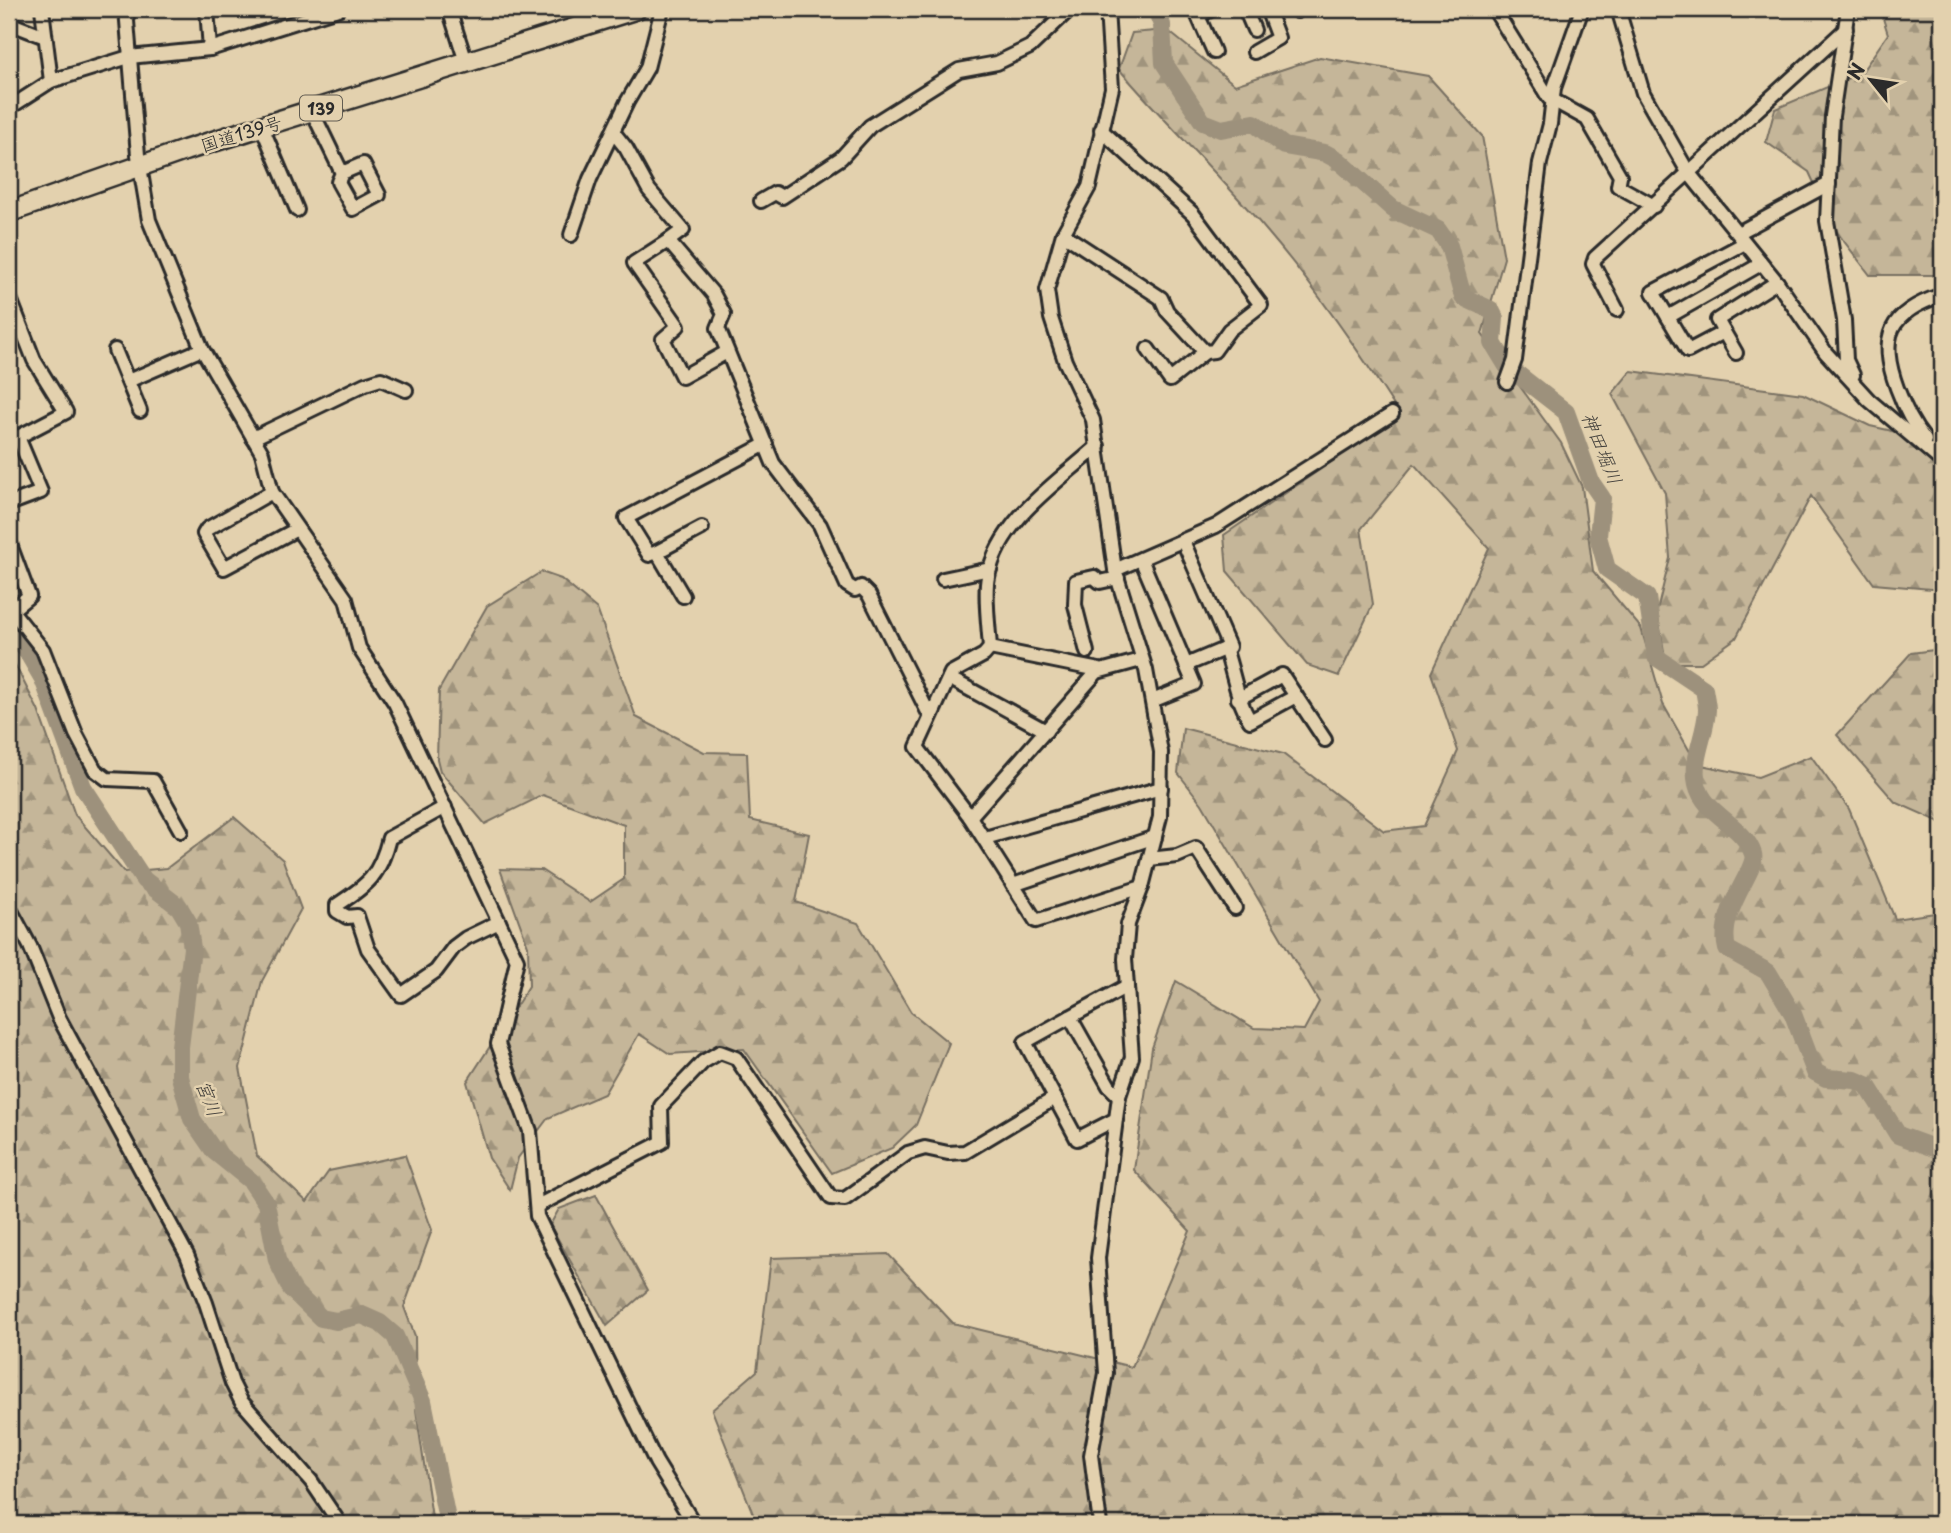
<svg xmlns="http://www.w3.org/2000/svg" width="1951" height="1533" viewBox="0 0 1951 1533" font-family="'Playpen Sans','Klee One',sans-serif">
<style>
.forest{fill:url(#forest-firs);stroke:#787062;stroke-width:2}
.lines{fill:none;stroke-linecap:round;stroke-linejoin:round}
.river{stroke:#9d917c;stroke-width:18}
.minor-casing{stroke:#2b2b2b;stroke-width:18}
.highway-casing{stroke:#2b2b2b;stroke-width:24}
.minor{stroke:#e3d1ae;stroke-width:12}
.highway{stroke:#e3d1ae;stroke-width:19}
.labels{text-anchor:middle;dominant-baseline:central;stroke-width:5;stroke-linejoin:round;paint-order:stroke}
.shield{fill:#e3d1ae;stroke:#625d52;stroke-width:2}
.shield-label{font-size:16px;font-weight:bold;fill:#2b2b2b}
.street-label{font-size:18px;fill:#2b2b2b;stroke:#e3d1ae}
.water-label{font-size:19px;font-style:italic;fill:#423f3b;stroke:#e3d1ae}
</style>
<defs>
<pattern id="forest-firs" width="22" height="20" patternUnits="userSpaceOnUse" patternTransform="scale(1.75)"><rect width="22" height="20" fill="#c5b699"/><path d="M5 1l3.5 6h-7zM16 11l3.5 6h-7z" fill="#a0947d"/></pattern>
</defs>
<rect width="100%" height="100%" fill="#e3d1ae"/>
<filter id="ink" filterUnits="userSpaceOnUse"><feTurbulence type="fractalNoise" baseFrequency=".0143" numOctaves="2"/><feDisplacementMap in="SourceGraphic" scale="14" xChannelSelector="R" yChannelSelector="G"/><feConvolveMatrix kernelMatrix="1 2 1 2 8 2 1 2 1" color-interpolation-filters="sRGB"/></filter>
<g filter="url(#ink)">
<g class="forest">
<path d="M 1880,9 L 1942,9 L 1942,275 L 1870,275 L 1836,231 L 1809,172 L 1766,142 L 1775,109 L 1861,73 L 1888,34 Z"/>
<path d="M 1167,30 L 1235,85 L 1320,57 L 1428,76 L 1482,136 L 1504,258 L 1482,334 L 1561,443 L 1582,487 L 1593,571 L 1641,628 L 1663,704 L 1697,764 L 1758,777 L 1811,756 L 1849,809 L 1895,919 L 1942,912 L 1942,1524 L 747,1524 L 753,1514 L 712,1410 L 757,1371 L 771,1258 L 888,1254 L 953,1323 L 1132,1367 L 1190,1231 L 1134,1170 L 1152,1048 L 1176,981 L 1254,1028 L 1304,1030 L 1319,1002 L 1202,804 L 1178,773 L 1183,728 L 1283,754 L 1384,831 L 1424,826 L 1458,751 L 1431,673 L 1489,548 L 1414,464 L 1361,529 L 1373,604 L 1339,676 L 1307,665 L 1227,571 L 1224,535 L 1400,415 C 1359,351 1316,288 1266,230 C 1219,174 1166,124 1119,69 L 1132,33 Z"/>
<path d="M 1631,371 L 1803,394 L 1870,426 L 1942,442 L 1942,590 L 1874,584 L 1811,496 L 1736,638 L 1701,663 L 1666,663 L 1657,611 L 1670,558 L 1665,493 L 1612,394 Z"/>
<path d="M 541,572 L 561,579 L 597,609 L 636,717 L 704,752 L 747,753 L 750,820 L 809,834 L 796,902 L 858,923 L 911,1012 L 949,1043 L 916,1125 L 892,1148 L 832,1173 L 744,1049 L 670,1054 L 639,1034 L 604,1094 L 548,1118 L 518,1158 L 510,1190 L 489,1158 L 467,1082 L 529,986 L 528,946 L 500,869 L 541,870 L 590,902 L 624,879 L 624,825 L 543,795 L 485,824 L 440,771 L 437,759 L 439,690 L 487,606 Z"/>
<path d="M 1942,649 L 1942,823 L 1895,802 L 1837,735 L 1911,653 Z"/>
<path d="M 9,653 L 38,710 L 75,815 L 124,872 L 167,868 L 234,817 L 283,860 L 301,909 L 262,981 L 240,1068 L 257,1156 L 307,1202 L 329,1171 L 405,1155 L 432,1230 L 404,1307 L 415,1336 L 416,1410 L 433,1524 L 9,1524 Z"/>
<path d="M 596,1195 L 648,1290 L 607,1326 L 550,1225 L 559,1209 Z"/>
</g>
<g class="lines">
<g class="river">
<path d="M 1156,9 L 1162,25 L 1164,63 L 1203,122 L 1221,129 L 1254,123 L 1284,146 L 1325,153 L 1338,160 L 1393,209 L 1438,230 L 1449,246 L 1463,297 L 1491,310 L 1495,318 L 1493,343 L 1507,366 L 1566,412 L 1591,482 L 1602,498 L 1598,536 L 1607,569 L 1647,597 L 1656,657 L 1704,689 C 1705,696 1707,704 1707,710 C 1706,735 1691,759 1697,784 C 1704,815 1744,825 1753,854 C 1758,870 1717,910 1727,949 L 1768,972 L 1793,1014 L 1815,1072 L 1826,1078 L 1855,1080 L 1867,1085 L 1898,1135 L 1942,1151"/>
<path d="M 9,629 L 25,648 L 43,679 L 83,787 L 144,880 L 179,907 L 188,922 L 192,948 L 180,1047 L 180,1077 L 192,1119 L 214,1151 L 251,1181 L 266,1203 L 277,1260 L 291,1289 L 321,1318 L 336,1321 L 362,1315 L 380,1323 L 395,1336 L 423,1401 L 448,1524"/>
</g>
<g class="minor-casing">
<g id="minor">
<path d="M 42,9 L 51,81"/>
<path d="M 126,9 L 138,155 L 149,220 L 202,349 L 262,453 L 272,492 L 346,599 L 359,648 L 395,703 L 517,960 L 498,1044 L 530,1131 L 537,1216 L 656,1462 L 694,1524"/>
<path d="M 207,9 L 210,49"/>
<path d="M 449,9 L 466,62"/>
<path d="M 1212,9 L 1198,16 L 1214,52"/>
<path d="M 1245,9 L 1254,30"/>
<path d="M 1296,9 L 1297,11"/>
<path d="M 1494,9 L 1549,98 L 1587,119 L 1620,176 L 1618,186 L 1654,206"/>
<path d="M 1618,9 L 1643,93 L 1688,172 L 1777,282 L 1826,353 L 1869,400 L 1940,460"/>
<path d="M 1848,9 L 1832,116 L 1827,221 L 1844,320 L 1846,360 L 1853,375"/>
<path d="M 9,23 L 45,37"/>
<path d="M 1254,52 L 1278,38 L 1267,9"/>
<path d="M 9,108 L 51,81 L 129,57 L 210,49 L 338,9"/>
<path d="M 312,111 L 342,173 L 338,182 L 353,209 L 379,195 L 363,164 L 342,173"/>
<path d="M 262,127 L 297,210"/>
<path d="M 1101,130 L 1193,214 L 1261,305 L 1229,330 L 1214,351 L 1205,352 L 1170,380 L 1148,349"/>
<path d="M 614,133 L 626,148 L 649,190 L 683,230 L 668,241 L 714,295 L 724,314 L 718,328 L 773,463 L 820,525 L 847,585 L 855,590 L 861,587 L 869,595 L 929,714"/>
<path d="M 761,201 L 775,193 L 782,197 L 841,158 L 870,126 L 959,70 L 997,63 L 1030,47 L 1070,9"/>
<path d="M 1738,233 L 1829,184"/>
<path d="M 1063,234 L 1161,298 L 1167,311 L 1205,352"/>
<path d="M 571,235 L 590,179 L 627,102 L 647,68 L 662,9"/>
<path d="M 668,241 L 634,263 L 678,326 L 663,339 L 682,377 L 727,352"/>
<path d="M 9,296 L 34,360 L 66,412 L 18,437 L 41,492 L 9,504"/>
<path d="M 1617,310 L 1593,264 L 1595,258 L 1846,29"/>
<path d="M 1668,317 L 1761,264"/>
<path d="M 1724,332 L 1688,351 L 1653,292 L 1745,243"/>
<path d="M 115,350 L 140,411"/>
<path d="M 1736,353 L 1717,320 L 1777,282"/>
<path d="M 128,381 L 202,349"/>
<path d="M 1507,382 L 1515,360 L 1540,163 L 1550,124 L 1554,88 L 1582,9"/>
<path d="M 253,438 L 365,384 L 381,379 L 406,390"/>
<path d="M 1925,440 C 1912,424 1904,407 1897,388 C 1878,337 1889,312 1942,295"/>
<path d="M 1098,446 C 1057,483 999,520 988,577 C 984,594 989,629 990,648 L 984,655 L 951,673 L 917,747 L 970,817 L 1036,921 L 1142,887"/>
<path d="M 272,492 L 207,529 L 204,534 L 224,568 L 297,529"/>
<path d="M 1183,541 L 1229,647 L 1186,665"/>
<path d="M 9,542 L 29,596 L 12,610"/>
<path d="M 657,552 L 702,528"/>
<path d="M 1141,559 L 1194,684 L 1152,701"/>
<path d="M 1115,570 L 1216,526 L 1392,414"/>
<path d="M 943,579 L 990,569"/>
<path d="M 683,596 L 657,552 L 649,555 L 626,518 L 766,444"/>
<path d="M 9,607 L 43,650 L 76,734 L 95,770 L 107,779 L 153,781 L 181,831"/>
<path d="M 990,648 L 1099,670"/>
<path d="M 1225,648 C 1234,674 1236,698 1250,721 L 1296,696"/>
<path d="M 1087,652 L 1075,605 L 1076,581 L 1094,577 L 1100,582 L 1118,578"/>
<path d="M 949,678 L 1046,731"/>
<path d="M 1238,699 L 1282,675 L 1325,740"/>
<path d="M 445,807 L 389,838 C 380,875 368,885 337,905 L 337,911 L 347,917 L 357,916 L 368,949 L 401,995 L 436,971 L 454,947 L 466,938 L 499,922"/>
<path d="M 970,817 L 1097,672 L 1141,660"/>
<path d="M 985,838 L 1161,788"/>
<path d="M 1149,859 L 1177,856 L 1196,848 L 1235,908"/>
<path d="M 1013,885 L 1155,837"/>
<path d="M 9,907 L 30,946 L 59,1018 L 187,1255 L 206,1303 L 232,1383 L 241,1401 L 311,1481 L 340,1524"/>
<path d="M 1070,1017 L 1127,986"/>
<path d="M 1055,1098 L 1025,1042 L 1070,1017 L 1109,1086 L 1119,1096"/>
<path d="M 537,1206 L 662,1142 L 661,1106 L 703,1062 L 720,1052 L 736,1058 L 831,1198 L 845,1199 L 908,1153 L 925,1148 L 948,1153 L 965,1152 L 1055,1098 L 1077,1139 L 1116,1119"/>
<path d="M 1100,1524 L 1091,1455 L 1106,1373 L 1098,1258 L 1119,1096 L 1132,1057 L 1125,959 L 1128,924 L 1142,887 L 1160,817 L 1161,752 L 1146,670 L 1115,570 L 1093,420 L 1065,361 L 1051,318 L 1047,290 L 1063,234 L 1089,187 L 1112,88 L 1107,9"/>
</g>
</g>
<g class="highway-casing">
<path id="highway" d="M 9,212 L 186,150 L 636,9"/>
</g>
<use href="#minor" class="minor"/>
<use href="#highway" class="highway"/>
</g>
</g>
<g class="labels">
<rect class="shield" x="300" y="95.5" width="42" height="25" rx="5"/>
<g class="shield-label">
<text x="321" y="108">139</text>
</g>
<g class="street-label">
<text transform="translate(241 133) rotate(-17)">国道139号</text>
</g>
<g class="water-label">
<text transform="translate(1603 448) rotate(68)">神田堀川</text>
<text transform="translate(210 1098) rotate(69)">宮川</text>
</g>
</g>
<rect width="1951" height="1533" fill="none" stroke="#e3d1ae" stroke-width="35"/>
<rect x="18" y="18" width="1916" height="1498" fill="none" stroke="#2b2b2b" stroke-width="2.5" filter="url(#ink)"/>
<g transform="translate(1871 80) rotate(300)" stroke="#e3d1ae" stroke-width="5" paint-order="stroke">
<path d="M0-5L12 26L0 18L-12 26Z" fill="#2b2b2b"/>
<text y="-10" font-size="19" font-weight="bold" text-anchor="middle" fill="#2b2b2b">N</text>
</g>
</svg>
